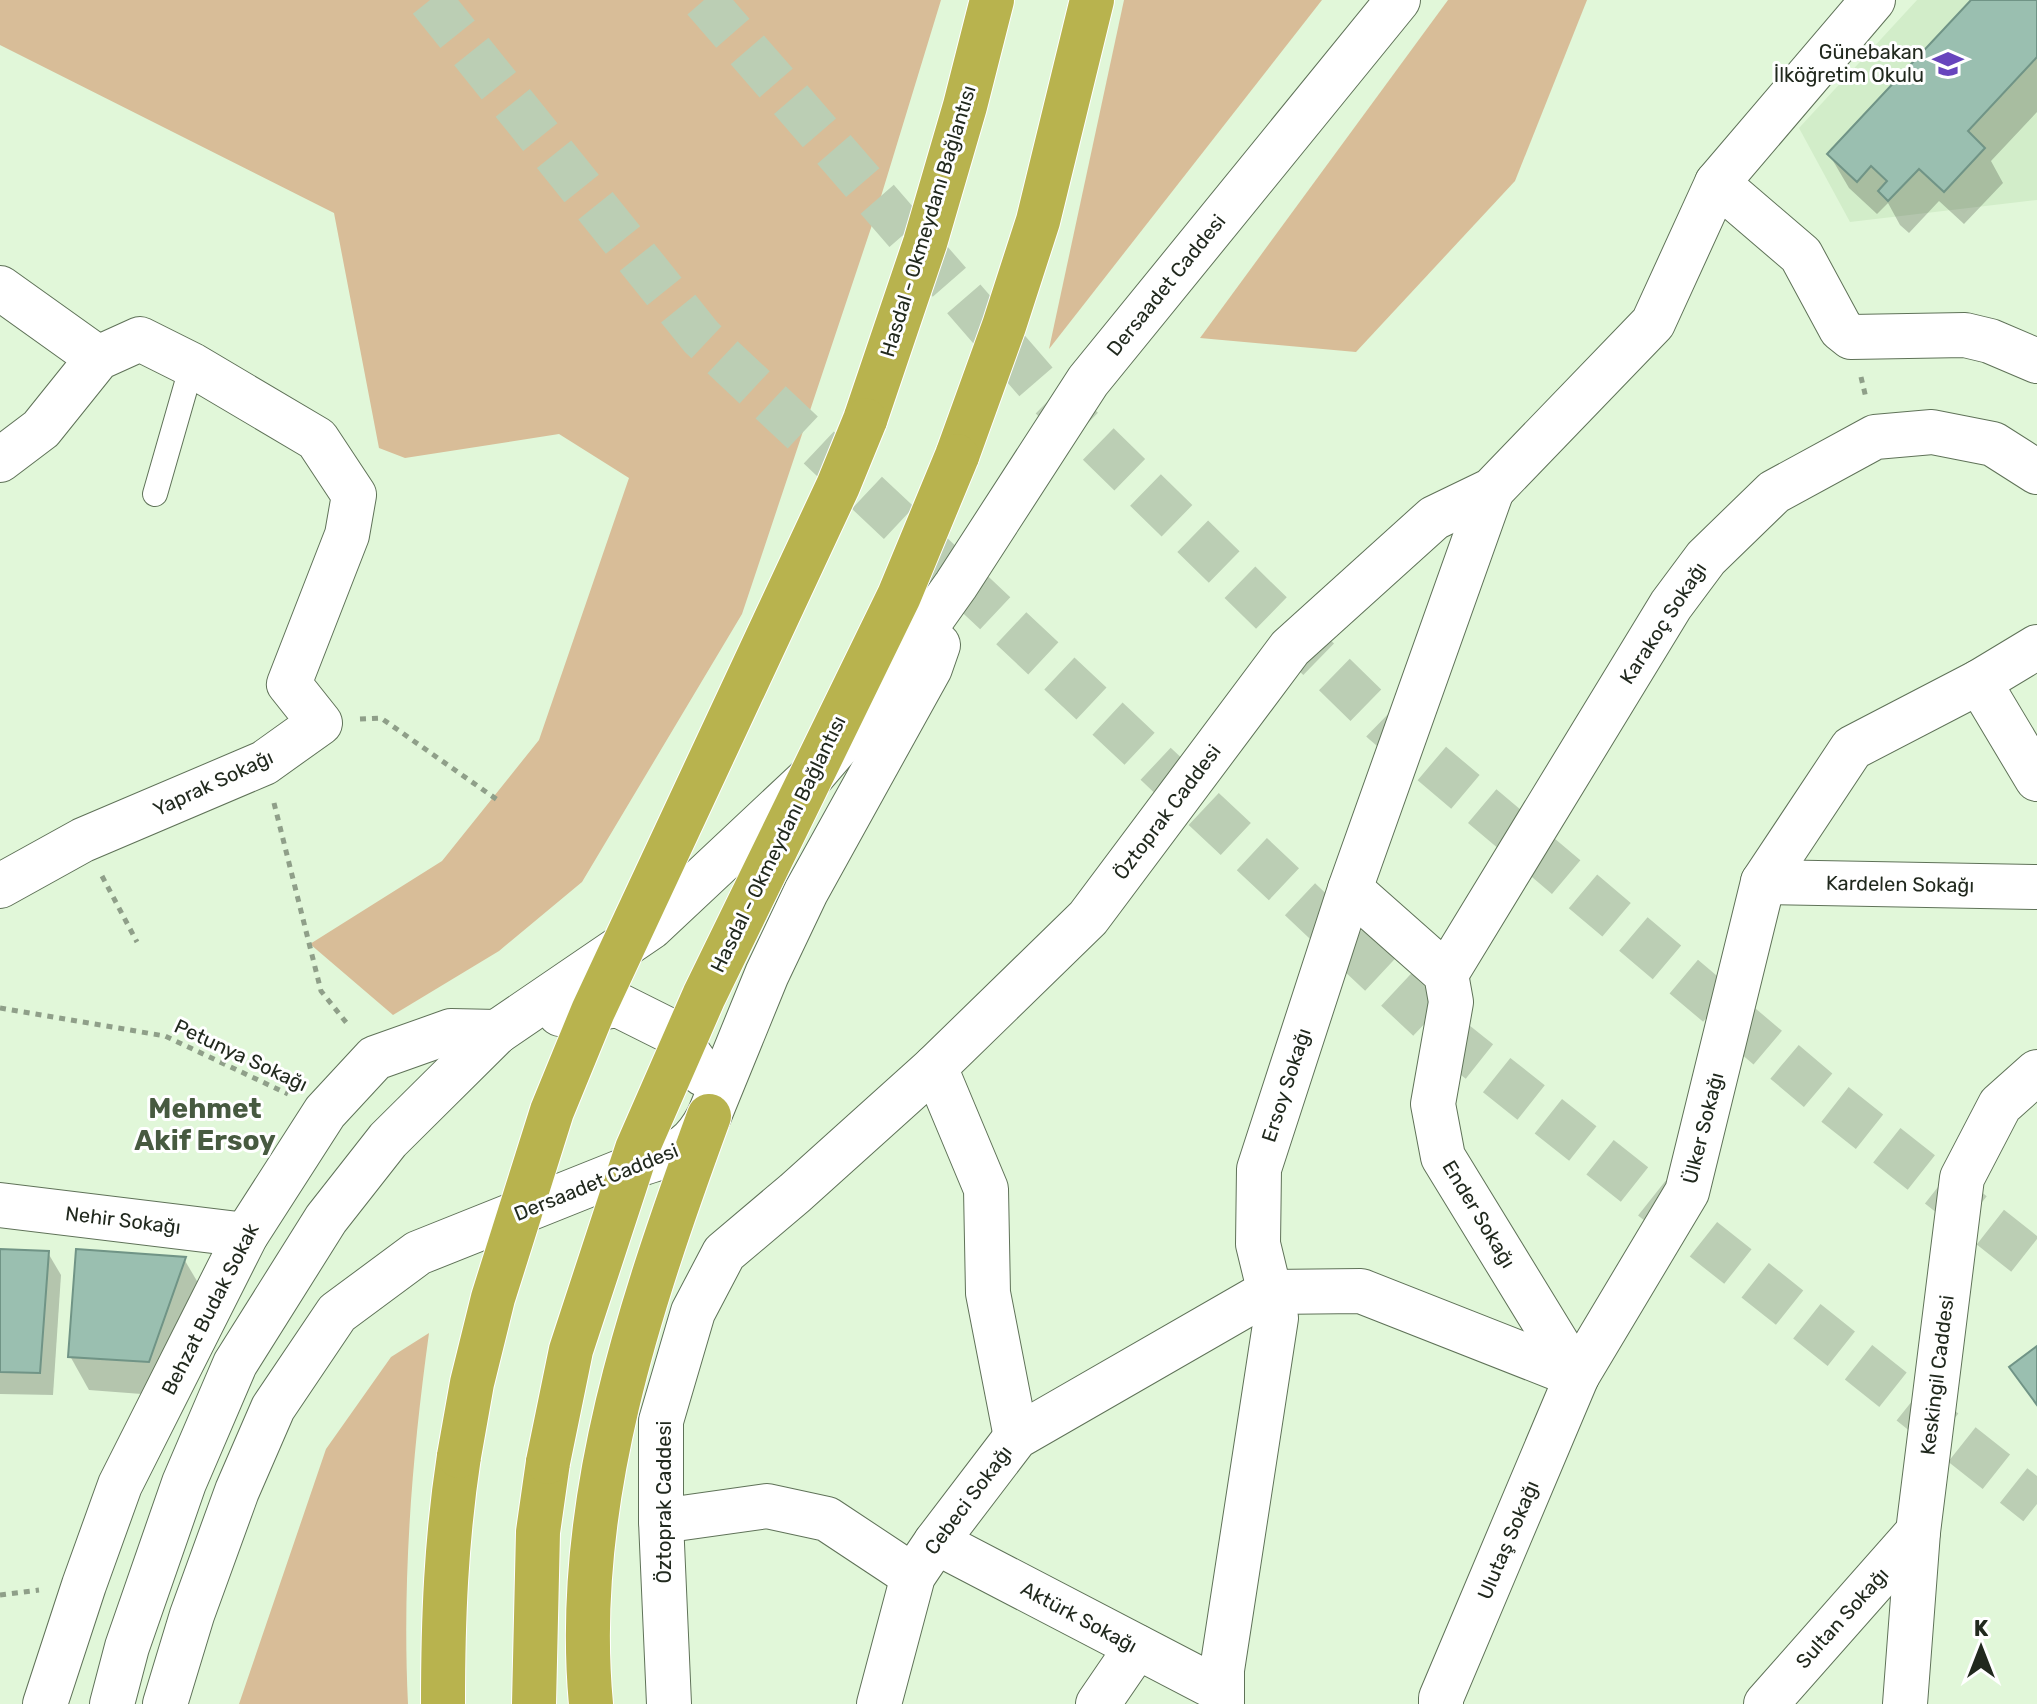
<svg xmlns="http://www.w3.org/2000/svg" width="2037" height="1704" viewBox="0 0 2037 1704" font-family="Rubik,sans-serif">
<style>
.built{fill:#d2edc9}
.green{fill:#d8bd98}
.shadow{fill:#0003}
.building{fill:#9abfb0;stroke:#709486;stroke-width:2}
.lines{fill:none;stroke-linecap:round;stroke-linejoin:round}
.primary-tunnel{stroke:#bbceb4;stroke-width:44;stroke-dasharray:44 22;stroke-linecap:butt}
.service-casing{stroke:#5f7258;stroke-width:26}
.minor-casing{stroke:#5f7258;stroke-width:46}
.tertiary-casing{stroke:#5f7258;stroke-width:46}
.secondary-casing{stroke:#5f7258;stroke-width:46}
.motorway-casing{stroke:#fff;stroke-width:46}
.path{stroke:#8f9f89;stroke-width:5;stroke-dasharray:6 6;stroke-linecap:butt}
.service{stroke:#fff;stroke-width:24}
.minor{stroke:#fff;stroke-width:44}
.tertiary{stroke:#fff;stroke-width:44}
.secondary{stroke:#fff;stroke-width:44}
.motorway{stroke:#b8b34e;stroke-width:44}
.motorway-bridge-casing{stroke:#fff;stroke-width:46;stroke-linecap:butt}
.motorway-bridge{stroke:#b8b34e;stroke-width:44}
.labels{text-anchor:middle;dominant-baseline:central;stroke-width:6;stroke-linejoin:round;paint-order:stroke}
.poi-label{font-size:20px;fill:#21291e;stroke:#fff;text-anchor:end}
.street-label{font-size:20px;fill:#21291e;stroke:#fff}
.district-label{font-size:28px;font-weight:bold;fill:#475a40;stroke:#fff}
</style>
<rect width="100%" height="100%" fill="#e1f7d9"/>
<path class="built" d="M 1917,0 L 2037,0 L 2037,200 L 1850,222 L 1799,128 Z"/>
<g class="green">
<path d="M 0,0 L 941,0 L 875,216 L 742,614 L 582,882 L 499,951 L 393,1015 L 310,944 L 442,861 L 539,740 L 629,478 L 559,434 L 405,458 L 379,448 L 334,213 L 0,45 Z"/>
<path d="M 1124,0 L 1322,0 L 1049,349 Z"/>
<path d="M 1448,0 L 1587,0 L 1515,181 L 1356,352 L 1200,338 Z"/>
<path d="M 429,1333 C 412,1456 402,1580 408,1704 L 239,1704 L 326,1449 L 391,1357 Z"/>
</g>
<g class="shadow">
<path d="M 1973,0 L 2037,0 L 2037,112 L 1991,161 L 2003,183 L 1964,224 L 1939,201 L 1909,233 L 1900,225 L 1888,203 L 1877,214 L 1849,188 L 1829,154 Z"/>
<path d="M 0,1251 L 48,1253 L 61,1275 L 53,1395 L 0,1394 Z"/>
<path d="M 184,1259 L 204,1293 L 168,1396 L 89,1390 L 70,1356 Z"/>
</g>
<g class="building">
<path d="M 1971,0 L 2037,0 L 2037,57 L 1968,131 L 1985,148 L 1944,192 L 1919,169 L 1888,201 L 1878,191 L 1887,181 L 1871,166 L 1857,182 L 1827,154 Z"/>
<path d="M 0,1249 L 49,1251 L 40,1373 L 0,1372 Z"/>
<path d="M 76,1249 L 186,1257 L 149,1362 L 68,1357 Z"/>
<path d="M 2037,1346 L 2037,1405 L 2009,1367 Z"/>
</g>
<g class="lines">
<g class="primary-tunnel">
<path d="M 430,0 L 701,337 L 1436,1027 L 2037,1504"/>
<path d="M 704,0 L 1043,390 L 1384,723 L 1832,1102 L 2037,1264"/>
</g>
<g class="service-casing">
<path id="service" d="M 155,494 L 192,365"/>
</g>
<g class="minor-casing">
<g id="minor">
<path d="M 1717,183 L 1801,255 L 1841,329 L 1851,337 L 1965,335 L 1990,341 L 2037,361"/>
<path d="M 0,288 L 98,358"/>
<path d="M 0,460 L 41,429 L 98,358 L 140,339 L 192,365 L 317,439 L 354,495 L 347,535 L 289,684 L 320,723 L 264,763 L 83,840 L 0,886"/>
<path d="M 2037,647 L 1979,682 L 2037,779"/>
<path d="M 1763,882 L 2037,887"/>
<path d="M 1350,889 L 1446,974 L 1451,1002 L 1433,1104 L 1443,1157 L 1577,1376"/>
<path d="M 1446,974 L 1671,605 L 1706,558 L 1774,492 L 1875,437 L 1932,432 L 1993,444 L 2037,472"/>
<path d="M 935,1067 L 986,1189 L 988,1293 L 1016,1437"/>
<path d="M 0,1205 L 246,1235"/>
<path d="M 661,1521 L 767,1506 L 827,1519 L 913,1576"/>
<path d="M 936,1542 L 1222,1691"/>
<path d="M 879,1704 L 913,1576 L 936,1542 L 1016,1437 L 1268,1292 L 1361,1291 L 1577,1376"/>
<path d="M 1098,1704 L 1137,1647"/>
<path d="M 1222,1704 L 1222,1670 L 1276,1318 L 1258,1244 L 1259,1169 L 1350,889 L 1492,490"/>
<path d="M 1441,1704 L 1441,1698 L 1577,1376 L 1687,1192 L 1763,882 L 1852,748 L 1979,682"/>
<path d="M 1766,1704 L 1918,1532"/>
</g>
</g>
<g class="tertiary-casing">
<g id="tertiary">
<path d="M 45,1704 L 84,1585 L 120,1485 L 246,1235 L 325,1112 L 375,1058 L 451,1031 L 497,1032"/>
<path d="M 669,1704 L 661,1521 L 661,1421 L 693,1312 L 724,1253 L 795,1193 L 935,1067 L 1088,918 L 1290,648 L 1434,518 L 1492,490 L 1653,323 L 1717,183 L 1873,0"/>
<path d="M 1905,1704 L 1918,1532 L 1962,1178 L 2000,1105 L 2037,1072"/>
</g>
</g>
<g class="secondary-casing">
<g id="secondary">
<path d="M 560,1014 L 618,1005 L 674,1033 L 703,1074"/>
<path d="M 112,1704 L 127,1647 L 184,1483 L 235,1364 L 326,1219 L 388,1140 L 497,1032 L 651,927 L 812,776 L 860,720 L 956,585 L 1088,381 L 1398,0"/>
<path d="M 165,1704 L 192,1615 L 237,1491 L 273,1408 L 337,1313 L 418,1253 L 643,1163 C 678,1152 691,1150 709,1116 L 767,974 L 806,892 L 930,668 L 938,645"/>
</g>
</g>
<g class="motorway-casing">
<g id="motorway">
<path d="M 865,420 L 925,243 L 965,106 L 992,0"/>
<path d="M 957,456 L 1004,326 L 1038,221 L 1092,0"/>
<path d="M 443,1704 C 443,1619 446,1541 459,1456"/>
<path d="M 534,1704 L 538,1532 L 548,1462"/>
<path d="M 591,1704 C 572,1503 641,1302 709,1116"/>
</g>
</g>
<g class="path">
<path d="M 1861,377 L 1866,398"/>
<path d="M 360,719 L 381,718 L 499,801"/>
<path d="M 274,803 L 321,991 L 349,1026"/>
<path d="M 102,876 L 137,942"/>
<path d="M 0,1008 L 165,1036 L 288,1094"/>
<path d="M 0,1595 L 39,1590"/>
</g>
<use href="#service" class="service"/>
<use href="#minor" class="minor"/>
<use href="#tertiary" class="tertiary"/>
<use href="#secondary" class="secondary"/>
<use href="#motorway" class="motorway"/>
<g class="motorway-bridge-casing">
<g id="motorway-bridge">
<path d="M 459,1456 L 472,1383 L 493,1298 L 552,1111 L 593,1011 L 838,486 L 865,420"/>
<path d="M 548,1462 L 571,1350 L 637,1149 L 704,996 L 899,596 L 957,456"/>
</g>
</g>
<use href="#motorway-bridge" class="motorway-bridge"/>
</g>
<defs>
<g id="school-bare" transform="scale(2.4)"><path d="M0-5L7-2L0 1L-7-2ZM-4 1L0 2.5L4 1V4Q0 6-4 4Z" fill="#6744bd" stroke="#fff" stroke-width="2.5" paint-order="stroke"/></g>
</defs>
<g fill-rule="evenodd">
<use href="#school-bare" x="1948" y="64"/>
</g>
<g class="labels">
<g class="poi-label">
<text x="1924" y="52">Günebakan<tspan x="1924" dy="23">İlköğretim Okulu</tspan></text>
</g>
<g class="street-label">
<text transform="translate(928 221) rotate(-73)">Hasdal - Okmeydanı Bağlantısı</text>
<text transform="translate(1166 285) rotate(-51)">Dersaadet Caddesi</text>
<text transform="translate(1663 623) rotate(-57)">Karakoç Sokağı</text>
<text transform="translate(213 783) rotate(-25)">Yaprak Sokağı</text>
<text transform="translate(1167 812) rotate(-53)">Öztoprak Caddesi</text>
<text transform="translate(778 844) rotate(-64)">Hasdal - Okmeydanı Bağlantısı</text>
<text transform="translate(1900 884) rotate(1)">Kardelen Sokağı</text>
<text transform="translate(241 1055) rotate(25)">Petunya Sokağı</text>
<text transform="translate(1286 1085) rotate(-72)">Ersoy Sokağı</text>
<text transform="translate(1703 1128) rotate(-76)">Ülker Sokağı</text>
<text transform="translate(596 1182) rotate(-22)">Dersaadet Caddesi</text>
<text transform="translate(1479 1214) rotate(59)">Ender Sokağı</text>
<text transform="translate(123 1220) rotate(7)">Nehir Sokağı</text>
<text transform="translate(210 1309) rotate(-63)">Behzat Budak Sokak</text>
<text transform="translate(1937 1375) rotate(-83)">Keskingil Caddesi</text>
<text transform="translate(968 1500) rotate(-53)">Cebeci Sokağı</text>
<text transform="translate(664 1502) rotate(-90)">Öztoprak Caddesi</text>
<text transform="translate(1508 1540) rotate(-67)">Ulutaş Sokağı</text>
<text transform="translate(1079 1617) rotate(28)">Aktürk Sokağı</text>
<text transform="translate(1842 1618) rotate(-48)">Sultan Sokağı</text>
</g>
<g class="district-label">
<text x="205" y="1108">Mehmet<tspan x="205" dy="32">Akif Ersoy</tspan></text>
</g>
</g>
<g transform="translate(1981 1648)" stroke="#ffffff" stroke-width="6" paint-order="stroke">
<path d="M0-6L14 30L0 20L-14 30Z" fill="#21291e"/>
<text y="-12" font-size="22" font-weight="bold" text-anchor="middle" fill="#21291e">K</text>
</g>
</svg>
